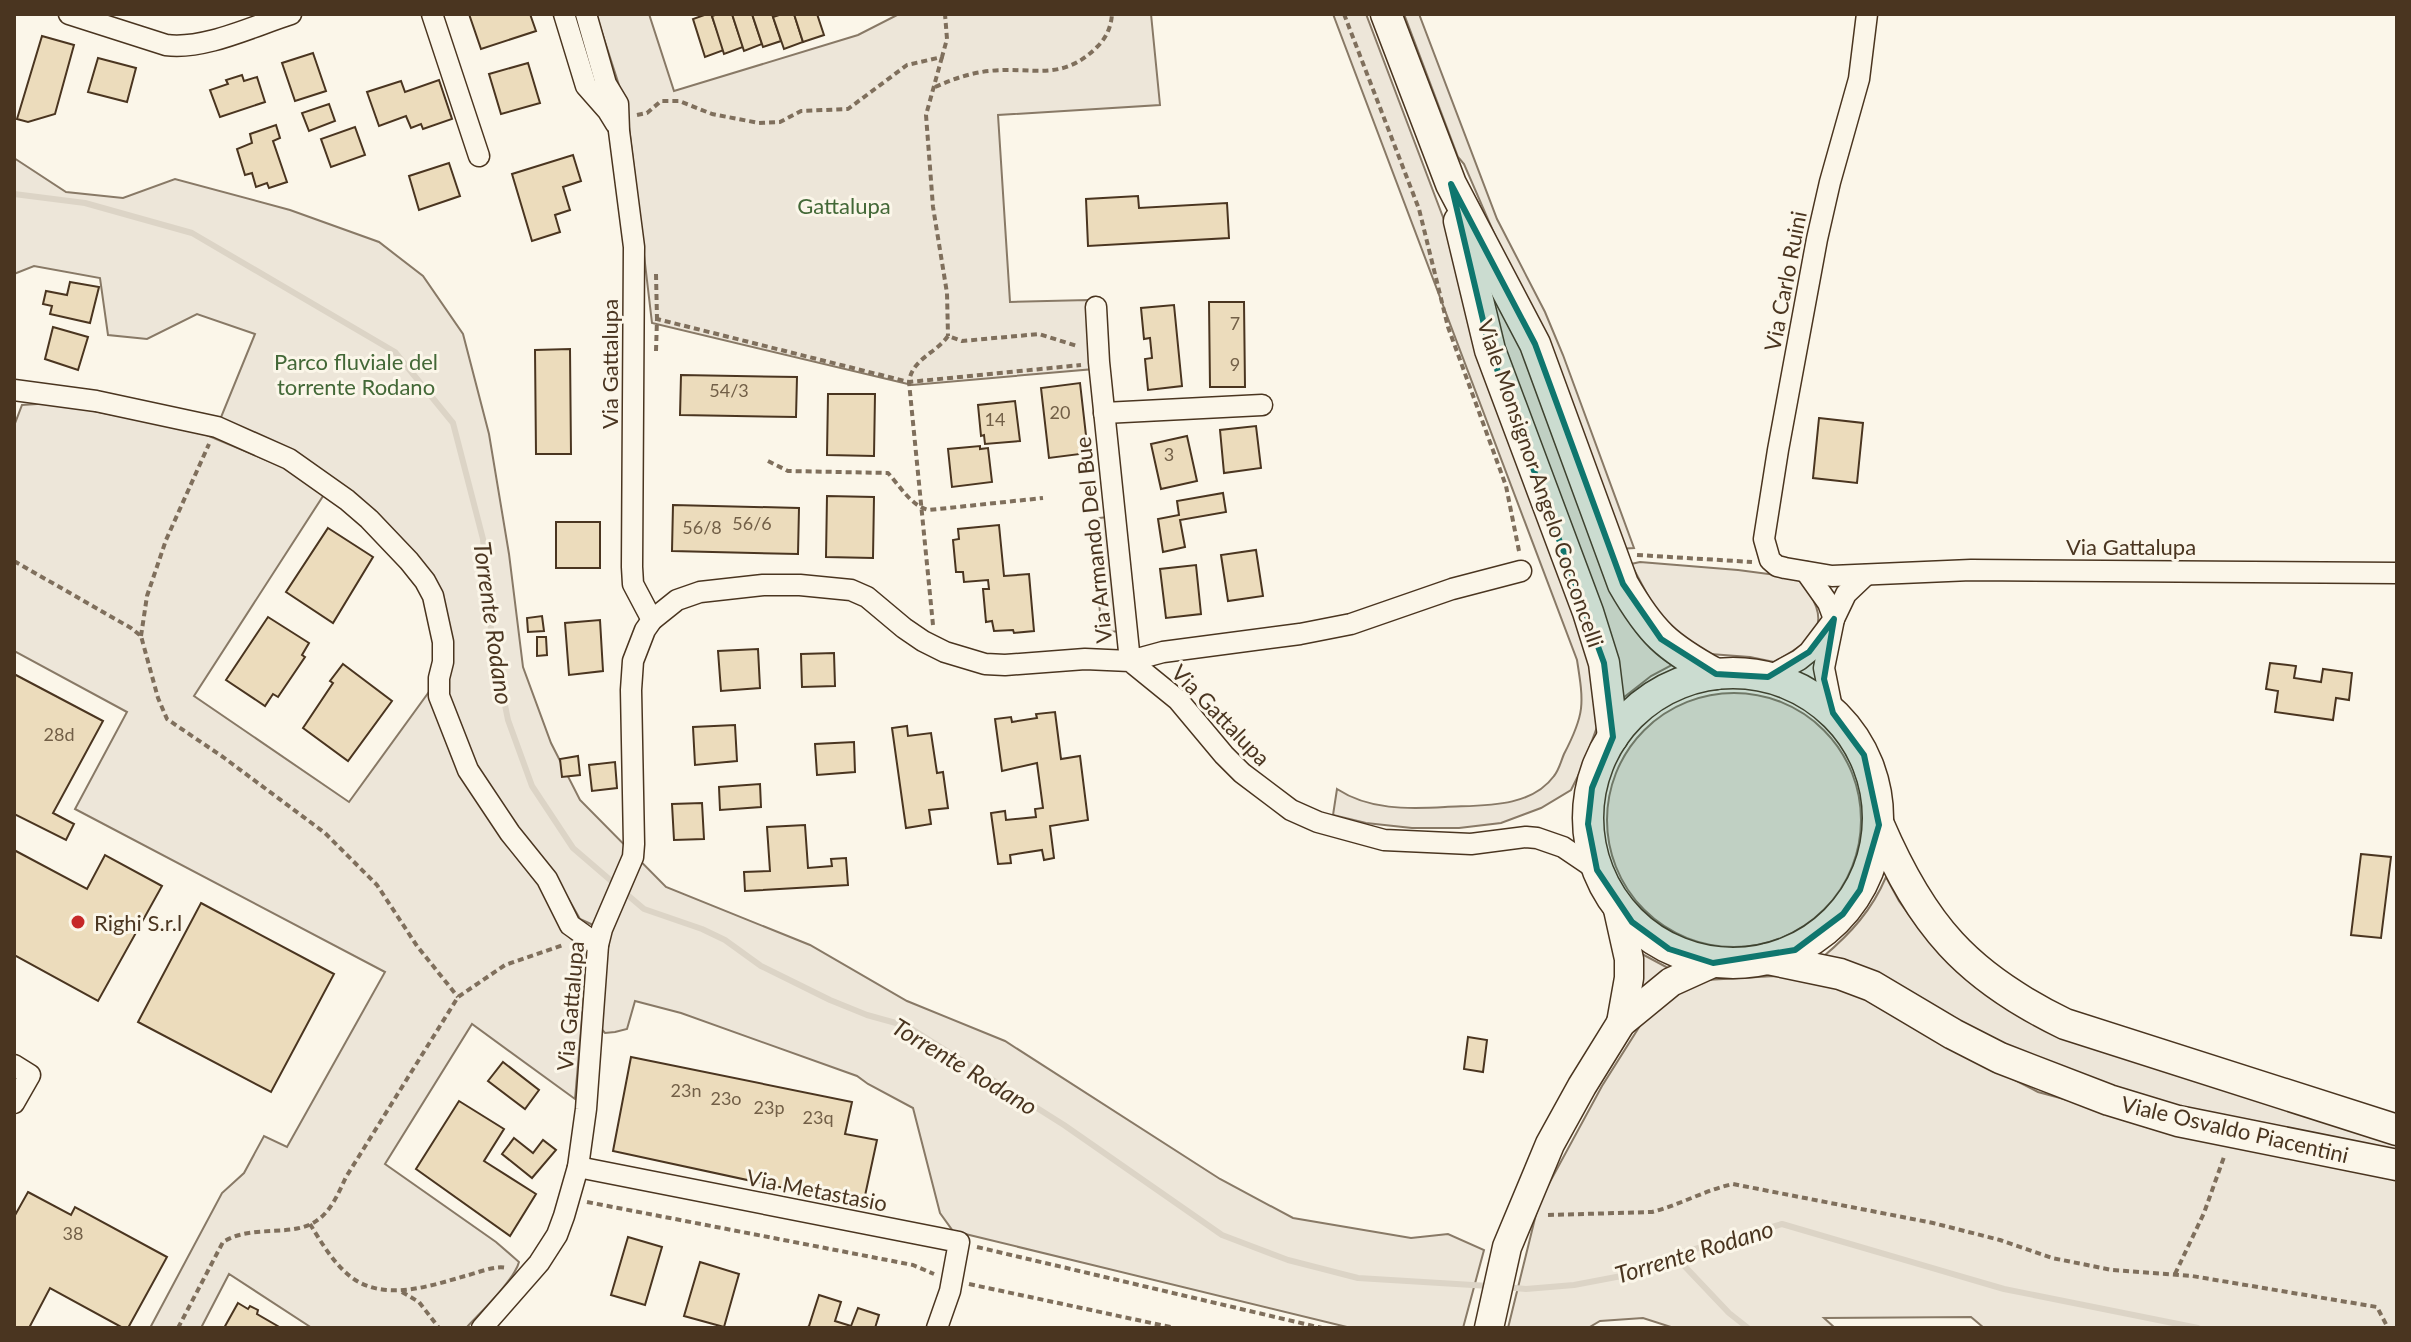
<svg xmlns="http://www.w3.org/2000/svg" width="2411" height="1342" viewBox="0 0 2411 1342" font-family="Lato,sans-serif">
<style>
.green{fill:#ede6d9;stroke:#887966;stroke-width:2}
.parking{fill:#ede7d9;stroke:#887966;stroke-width:2}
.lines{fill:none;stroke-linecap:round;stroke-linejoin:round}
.stream{stroke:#dcd4c6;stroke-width:6}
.building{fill:#ecdcbc;stroke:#4a3520;stroke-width:2}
.street-casing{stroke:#4a3520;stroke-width:23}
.secondary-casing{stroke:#4a3520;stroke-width:31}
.primary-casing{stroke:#4a3520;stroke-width:33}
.path{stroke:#7f6f5c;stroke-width:4;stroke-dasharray:6 4;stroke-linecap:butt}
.street{stroke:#fbf6e9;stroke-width:20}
.secondary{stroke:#fbf6e9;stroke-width:28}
.primary{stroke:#fbf6e9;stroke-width:30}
.marked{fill:#0f766e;fill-opacity:0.2;stroke:#0f766e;stroke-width:6;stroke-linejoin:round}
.poi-dot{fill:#c62828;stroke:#fbf6e9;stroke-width:3}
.labels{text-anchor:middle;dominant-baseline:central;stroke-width:6;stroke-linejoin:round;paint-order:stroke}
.number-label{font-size:18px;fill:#725f47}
.park-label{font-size:22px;fill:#436837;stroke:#fbf6e9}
.street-label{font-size:22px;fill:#4a3520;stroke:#fbf6e9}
.poi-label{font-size:22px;fill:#4a3520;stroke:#fbf6e9;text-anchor:start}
.water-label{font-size:24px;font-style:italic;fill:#4a3520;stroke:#fbf6e9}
</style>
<rect width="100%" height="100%" fill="#fbf6e9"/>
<g class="green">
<path d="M 596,14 L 649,14 L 674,91 L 858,35 L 899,14 L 1151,14 L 1160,105 L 998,115 L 1010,302 L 1088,300 L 1094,369 L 912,385 L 652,323 L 627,110 Z"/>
<path d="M 1333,14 L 1366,14 L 1449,233 L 1599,683 L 1601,716 L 1582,768 L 1571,790 L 1541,808 L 1501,823 L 1459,828 L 1412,828 L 1366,823 L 1333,815 L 1337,789 C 1369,810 1407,809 1445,807 C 1480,805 1530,809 1554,776 C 1559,770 1561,761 1564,754 C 1585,714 1584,704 1577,660 Z"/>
<path d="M 1404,14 L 1419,14 L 1497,219 L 1545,312 L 1563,355 L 1634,548 L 1618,549 L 1546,353 L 1464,164 L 1458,157 Z"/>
<path d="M 14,158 L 66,192 L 123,198 L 175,179 L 290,210 L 379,242 L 423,276 L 463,334 L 489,434 L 509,554 L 523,667 L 551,743 L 580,800 L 666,887 L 810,945 L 907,1001 L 1005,1041 L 1220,1179 L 1293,1218 L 1411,1238 L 1448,1234 L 1484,1250 L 1463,1328 L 1351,1328 L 953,1231 L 940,1213 L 913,1108 L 868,1084 L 857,1076 L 681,1013 L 635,1001 L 627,1029 L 615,1032 L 605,1033 L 589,1015 L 593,925 L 580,919 L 565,893 L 552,907 L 562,930 L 581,948 L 587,961 L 575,1099 L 472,1024 L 385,1164 L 496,1242 L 519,1262 C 515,1279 479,1314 466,1328 L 312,1328 L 229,1274 L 201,1328 L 150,1328 L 222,1193 L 244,1173 L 264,1136 L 287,1147 L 385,972 L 75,809 L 127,712 L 14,651 L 14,426 L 22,405 L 52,403 L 197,431 L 283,467 L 325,493 L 194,696 L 349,802 L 439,678 L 437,612 L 347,500 L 217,427 L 255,334 L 197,314 L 147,339 L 108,335 L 100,278 L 34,266 L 14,274 Z"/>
<path d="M 1488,284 L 1498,300 L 1524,355 L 1621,608 C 1634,632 1649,651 1672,665 L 1651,676 L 1623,698 L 1503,355 Z"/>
<path d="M 1640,562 L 1738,570 L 1799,578 C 1834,624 1819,637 1774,662 L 1750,657 L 1710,654 L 1662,622 L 1631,564 Z"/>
<circle cx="1734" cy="820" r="127"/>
<path d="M 1886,877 L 1899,901 L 1920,930 L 1958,970 L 2397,1142 L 2397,1155 L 2176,1109 L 1990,1041 L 1894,982 L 1879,974 L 1824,956 C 1851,933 1872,910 1886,877 Z"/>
<path d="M 1642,954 L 1670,969 L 1640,991 Z"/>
<path d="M 1775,976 L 1815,980 L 1844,987 L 1928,1036 L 2038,1092 L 2234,1145 L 2397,1179 L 2397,1328 L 1984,1328 L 1971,1317 L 1824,1318 L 1835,1328 L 1674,1328 L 1643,1318 L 1600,1321 L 1588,1328 L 1508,1328 L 1539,1202 L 1602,1086 L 1643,1021 L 1671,994 L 1706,980 Z"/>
</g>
<path class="parking" d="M 1116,516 L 1127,630 L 1102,633 L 1091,519 Z"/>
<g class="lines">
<g class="stream">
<path d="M 14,194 L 85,203 L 192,233 L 395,352 L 453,423 L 483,539 L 492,641 L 508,720 L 532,786 L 573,848 L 616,885"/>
<path d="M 624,892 L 644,909 L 702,929 L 725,940 L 761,966 L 830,1000 L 867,1015 L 907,1026 L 1064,1125 L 1222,1235 L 1288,1260 L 1358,1278 L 1489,1286"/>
<path d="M 1674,1255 L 1729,1313 L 1748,1328"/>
<path d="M 1504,1287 L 1526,1289 L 1574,1285 L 1632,1274 L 1674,1255 L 1782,1224 L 2004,1289 L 2198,1328"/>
</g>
</g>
<g class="building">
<path d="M 469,14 L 530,14 L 536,31 L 481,49 Z"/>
<path d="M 707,14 L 711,14 L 724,50 L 705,57 L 693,19 Z"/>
<path d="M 718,14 L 732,14 L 743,47 L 724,54 L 712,16 Z"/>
<path d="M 732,14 L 752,14 L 762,44 L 744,51 Z"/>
<path d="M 752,14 L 772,14 L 781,41 L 763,47 Z"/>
<path d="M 782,14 L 794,14 L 803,42 L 784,49 L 773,17 Z"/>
<path d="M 794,14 L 817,14 L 824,35 L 803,42 Z"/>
<path d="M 42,36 L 74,45 L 55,114 L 28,122 L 17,119 Z"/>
<path d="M 313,53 L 326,91 L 295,101 L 282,63 Z"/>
<path d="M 98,58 L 136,68 L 127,102 L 88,92 Z"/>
<path d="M 528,63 L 540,103 L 501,114 L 489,74 Z"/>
<path d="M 242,75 L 244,81 L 257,77 L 265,102 L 220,117 L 210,90 L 228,84 L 226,80 Z"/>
<path d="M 439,80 L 452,119 L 423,129 L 421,124 L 411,128 L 406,116 L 379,126 L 367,92 L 401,81 L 405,92 Z"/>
<path d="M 329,104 L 335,121 L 309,131 L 302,113 Z"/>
<path d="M 276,125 L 280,138 L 273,141 L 287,182 L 269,188 L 267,183 L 256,187 L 252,173 L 245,175 L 237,149 L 252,143 L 250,134 Z"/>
<path d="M 355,127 L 365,155 L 331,167 L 321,139 Z"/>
<path d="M 573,155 L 581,181 L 563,187 L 570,210 L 555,215 L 560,232 L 532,241 L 512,174 Z"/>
<path d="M 449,163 L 460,196 L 419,210 L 409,176 Z"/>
<path d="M 1138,196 L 1139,208 L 1227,203 L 1229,238 L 1088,246 L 1086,199 Z"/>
<path d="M 70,282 L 99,287 L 90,323 L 50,314 L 52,306 L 43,304 L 46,291 L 67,295 Z"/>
<path d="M 1209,302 L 1244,302 L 1245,387 L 1210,387 Z"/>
<path d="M 1174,305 L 1182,386 L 1148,390 L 1145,359 L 1152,358 L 1150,338 L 1144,339 L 1141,308 Z"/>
<path d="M 53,327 L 88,337 L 78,370 L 45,359 Z"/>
<path d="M 570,349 L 571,454 L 536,454 L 535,350 Z"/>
<path d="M 681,375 L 797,377 L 796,417 L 680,415 Z"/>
<path d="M 1080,383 L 1088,453 L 1049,458 L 1041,388 Z"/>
<path d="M 828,394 L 875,394 L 874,456 L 827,455 Z"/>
<path d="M 1015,401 L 1020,441 L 985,444 L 984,435 L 981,436 L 978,405 Z"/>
<path d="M 1819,418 L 1863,423 L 1857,483 L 1813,478 Z"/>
<path d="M 1256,426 L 1261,468 L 1224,473 L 1220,430 Z"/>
<path d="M 1187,436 L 1197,481 L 1161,489 L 1151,444 Z"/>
<path d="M 980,446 L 980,449 L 988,448 L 992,482 L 952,487 L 948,449 Z"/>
<path d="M 1223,493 L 1226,512 L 1180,520 L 1185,547 L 1163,552 L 1158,519 L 1179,515 L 1177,501 Z"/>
<path d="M 827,496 L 874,497 L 873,558 L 826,557 Z"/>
<path d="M 673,505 L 799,508 L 798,554 L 672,551 Z"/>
<rect x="556" y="522" width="44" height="46"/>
<path d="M 999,525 L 1004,576 L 1029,574 L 1034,631 L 1014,633 L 1013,630 L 994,631 L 992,621 L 986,622 L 983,589 L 989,589 L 988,580 L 964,582 L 963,572 L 956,572 L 953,540 L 959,539 L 958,529 Z"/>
<path d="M 328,528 L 373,557 L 333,623 L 286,592 Z"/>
<path d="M 1256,550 L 1263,596 L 1228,601 L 1221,555 Z"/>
<path d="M 1196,565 L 1201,614 L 1166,618 L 1160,569 Z"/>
<path d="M 542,616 L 544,631 L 528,632 L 527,618 Z"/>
<path d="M 268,617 L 309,643 L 302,655 L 305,657 L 278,697 L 273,694 L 265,706 L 226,680 Z"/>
<path d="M 600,620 L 603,671 L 569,675 L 565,623 Z"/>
<path d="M 537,637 L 546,637 L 547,655 L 537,656 Z"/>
<path d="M 758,649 L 760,688 L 721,691 L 718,651 Z"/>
<path d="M 834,653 L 835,686 L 802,687 L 801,654 Z"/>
<path d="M 2270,663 L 2296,666 L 2294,678 L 2321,682 L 2323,669 L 2352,673 L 2349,700 L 2336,698 L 2333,720 L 2275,712 L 2278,691 L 2266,689 Z"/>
<path d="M 343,664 L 392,701 L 348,761 L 303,728 L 333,683 L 330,681 Z"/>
<path d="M 14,674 L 103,721 L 53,813 L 74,824 L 66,840 L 14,814 Z"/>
<path d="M 1055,712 L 1061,759 L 1080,756 L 1088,820 L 1050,826 L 1054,858 L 1044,860 L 1042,850 L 1010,855 L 1011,863 L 998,864 L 991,813 L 1005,811 L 1006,820 L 1036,817 L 1035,809 L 1043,808 L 1037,763 L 1002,771 L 995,719 L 1011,717 L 1012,722 L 1037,718 L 1036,714 Z"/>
<path d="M 735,725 L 737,761 L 695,765 L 693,727 Z"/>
<path d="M 907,726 L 908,736 L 931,733 L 937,773 L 943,772 L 948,808 L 929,810 L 931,824 L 906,828 L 892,728 Z"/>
<path d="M 854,742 L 855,772 L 817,775 L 815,744 Z"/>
<path d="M 578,756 L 580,775 L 562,777 L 560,759 Z"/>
<path d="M 615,762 L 617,788 L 592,791 L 589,765 Z"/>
<path d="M 760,784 L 761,807 L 720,810 L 719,787 Z"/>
<path d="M 702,803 L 704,839 L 674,840 L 672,804 Z"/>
<path d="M 805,825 L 808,868 L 832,866 L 831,859 L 846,858 L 848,885 L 745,891 L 744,872 L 770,871 L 767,827 Z"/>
<path d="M 14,850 L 87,889 L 105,855 L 162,886 L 98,1001 L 14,955 Z"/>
<path d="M 2361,854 L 2391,857 L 2381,938 L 2351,935 Z"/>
<path d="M 201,903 L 334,974 L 271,1092 L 138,1022 Z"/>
<path d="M 1468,1037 L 1487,1040 L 1483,1072 L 1464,1069 Z"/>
<path d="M 631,1057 L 852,1102 L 845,1134 L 877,1140 L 863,1205 L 613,1151 Z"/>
<path d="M 503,1062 L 539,1090 L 525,1109 L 488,1081 Z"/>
<path d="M 459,1101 L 504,1129 L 484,1161 L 536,1194 L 510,1236 L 416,1169 Z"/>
<path d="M 514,1138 L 533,1153 L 543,1140 L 556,1150 L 532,1178 L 502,1154 Z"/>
<path d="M 28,1192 L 71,1215 L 75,1207 L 167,1257 L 128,1328 L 123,1328 L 50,1288 L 29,1328 L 14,1328 L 14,1217 Z"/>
<path d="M 628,1237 L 662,1247 L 645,1305 L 611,1295 Z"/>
<path d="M 700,1262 L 739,1274 L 724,1327 L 684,1316 Z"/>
<path d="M 819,1295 L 841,1302 L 835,1321 L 851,1326 L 858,1308 L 879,1315 L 875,1328 L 806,1328 L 809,1326 Z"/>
<path d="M 238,1303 L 248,1309 L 250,1306 L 258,1310 L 257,1314 L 281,1328 L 224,1328 Z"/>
</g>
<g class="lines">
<g class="street-casing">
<g id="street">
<path d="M 69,14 L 166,45 C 205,50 253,26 291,14"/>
<path d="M 432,14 L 479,156"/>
<path d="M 564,14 L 586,86 L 608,111 L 616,124"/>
<path d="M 586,14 L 606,84 L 618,104 L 619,131 L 634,247 L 632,567 L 633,584 L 652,620"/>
<path d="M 1867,14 L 1859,79 L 1830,182 L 1817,239 L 1778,450 L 1764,539 L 1770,560 L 1777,566 L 1785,568 L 1832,576 L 1971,570 L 2397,573"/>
<path d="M 1096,307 L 1099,362 L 1130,661 L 1163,652 L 1300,634 L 1351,624 L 1452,589 L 1521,571"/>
<path d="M 14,390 L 96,401 L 217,427 L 289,459 L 347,500 L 369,519 L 409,561 L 425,581 L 433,596 L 443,642 L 443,662 L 439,678 L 439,696 L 468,770 L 510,833 L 547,879 L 570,925 L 598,945"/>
<path d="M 1104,413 L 1262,405"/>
<path d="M 1806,572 L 1828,603 L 1834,619 L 1824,668 L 1833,713"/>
<path d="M 1768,677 L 1799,660 L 1809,652 L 1834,619 L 1846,594 L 1866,575"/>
<path d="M 14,1065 L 30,1075 L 14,1103"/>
<path d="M 578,1167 L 959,1242 L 950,1291 L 937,1328"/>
<path d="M 482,1328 L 539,1263 L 557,1235 L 564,1216 L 578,1167 L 586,1109 L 598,945 L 602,929 L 633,857 L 634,844 L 631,690 L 633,661 L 645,630 L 652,620 L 677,600 L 700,592 L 763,585 L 800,585 L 851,590 L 867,597 L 904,628 L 923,641 L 945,652 L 985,664 L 1005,665 L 1085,659 L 1130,661 L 1178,700 L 1224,755 L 1242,773 L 1291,810 L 1318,822 L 1384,840 L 1471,844 L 1526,837 L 1537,838 L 1563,847 L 1597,870"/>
</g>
</g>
<g class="secondary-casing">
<g id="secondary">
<path d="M 1617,905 L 1629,959 L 1629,978 L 1621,1023"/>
<path d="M 1489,1328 L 1507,1247 L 1550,1144 L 1582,1086 L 1621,1023 L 1671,982 L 1713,963"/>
</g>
</g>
<g class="primary-casing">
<g id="primary">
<path d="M 1386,14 L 1451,184 L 1535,344 L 1623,584 C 1651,633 1667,647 1716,674"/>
<path d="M 1459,221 L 1490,350 L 1588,612 L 1604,663 L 1613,737"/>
<circle cx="1733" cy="818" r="145"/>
<path d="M 1879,825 C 1922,925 1966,976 2065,1024 L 2397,1130"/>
<path d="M 1768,959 L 1840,974 L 1872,986 L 1953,1034 L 2000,1058 L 2109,1100 L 2178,1121 L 2397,1165"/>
</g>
</g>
<g class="path">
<path d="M 1344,14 L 1419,209 L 1448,327 L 1506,486 L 1519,551"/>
<path d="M 942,57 L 926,115 L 933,207 L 947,293 L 948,336"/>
<path d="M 935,87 C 953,79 970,73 989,71 C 1032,66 1061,83 1097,47 C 1106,38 1111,28 1112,14"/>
<path d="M 637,115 L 647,113 L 661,101 L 679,101 L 712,114 L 759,123 L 780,122 L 801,111 L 848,109 L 907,65 L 942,57 L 947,39 L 945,14"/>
<path d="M 656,274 L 657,319"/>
<path d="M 656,351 L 657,319 L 909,382 L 1081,365"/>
<path d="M 768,461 L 788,471 L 888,473 C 899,485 912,507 929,510 L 1043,498"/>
<path d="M 1637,555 L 1752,562"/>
<path d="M 14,561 L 131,628 L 141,636 L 158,698 L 167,719 L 223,757 L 325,833 L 377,885 L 417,946 L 458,997"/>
<path d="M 933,625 L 909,382 C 912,359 935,354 948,336 L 962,341 L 1039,334 L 1077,346"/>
<path d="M 141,636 L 147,596 L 166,540 L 209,444"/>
<path d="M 587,1202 L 913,1265 L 934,1274"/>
<path d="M 1548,1215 L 1652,1212 C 1680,1205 1705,1190 1733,1184 L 1933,1223 L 2000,1240 L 2052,1258 L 2112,1270 L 2192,1276 L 2377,1307 L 2388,1328"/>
<path d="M 310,1224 C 321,1242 334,1264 351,1277 C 384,1302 430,1286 465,1276 C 478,1273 494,1265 507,1268"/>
<path d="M 977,1247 L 1322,1328"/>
<path d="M 2175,1274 L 2204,1213 L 2224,1157"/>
<path d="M 969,1284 L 1175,1328"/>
<path d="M 402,1292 L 419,1302 L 439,1328"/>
<path d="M 178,1328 L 223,1242 C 254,1223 294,1239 319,1219 C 332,1209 339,1192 346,1177 L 458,997 L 505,965 L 563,945"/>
</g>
<use href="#street" class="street"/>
<use href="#secondary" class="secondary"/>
<use href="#primary" class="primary"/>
</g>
<path class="marked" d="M 1451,184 L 1535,344 L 1623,584 L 1661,639 L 1716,674 L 1768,677 L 1809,652 L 1834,619 L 1824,679 L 1833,713 L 1864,755 L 1879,825 L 1860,890 L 1843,914 L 1795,950 L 1713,963 L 1669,949 L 1632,922 L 1597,870 L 1588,824 L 1592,788 L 1613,737 L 1604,663 L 1490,350 Z"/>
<circle class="poi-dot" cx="78" cy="922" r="8"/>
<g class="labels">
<g class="number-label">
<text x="1235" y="323">7</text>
<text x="1235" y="364">9</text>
<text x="729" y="390">54/3</text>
<text x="1060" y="412">20</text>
<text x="995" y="419">14</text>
<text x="1169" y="454">3</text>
<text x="752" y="523">56/6</text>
<text x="702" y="527">56/8</text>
<text x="59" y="734">28d</text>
<text x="686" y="1090">23n</text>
<text x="726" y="1098">23o</text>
<text x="769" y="1107">23p</text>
<text x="818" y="1117">23q</text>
<text x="73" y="1233">38</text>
</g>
<g class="park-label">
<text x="844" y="205">Gattalupa</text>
<text x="356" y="361">Parco fluviale del<tspan x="356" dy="25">torrente Rodano</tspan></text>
</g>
<g class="street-label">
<text transform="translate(1785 281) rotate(-79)">Via Carlo Ruini</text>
<text transform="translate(609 364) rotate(-90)">Via Gattalupa</text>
<text transform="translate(1541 483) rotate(71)">Viale Monsignor Angelo Cocconcelli</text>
<text transform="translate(1093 540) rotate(-96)">Via Armando Del Bue</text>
<text x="2131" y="546">Via Gattalupa</text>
<text transform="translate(1221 715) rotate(46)">Via Gattalupa</text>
<text transform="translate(570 1006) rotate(-85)">Via Gattalupa</text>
<text transform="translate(2235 1129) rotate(13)">Viale Osvaldo Piacentini</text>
<text transform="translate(817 1190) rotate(11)">Via Metastasio</text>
</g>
<g class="poi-label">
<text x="94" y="922">Righi S.r.l</text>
</g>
<g class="water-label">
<text transform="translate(494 623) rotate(82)">Torrente Rodano</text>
<text transform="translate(965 1066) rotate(31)">Torrente Rodano</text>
<text transform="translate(1694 1251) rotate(-17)">Torrente Rodano</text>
</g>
</g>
<rect width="2411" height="1342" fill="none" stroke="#4a3520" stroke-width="32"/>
</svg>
